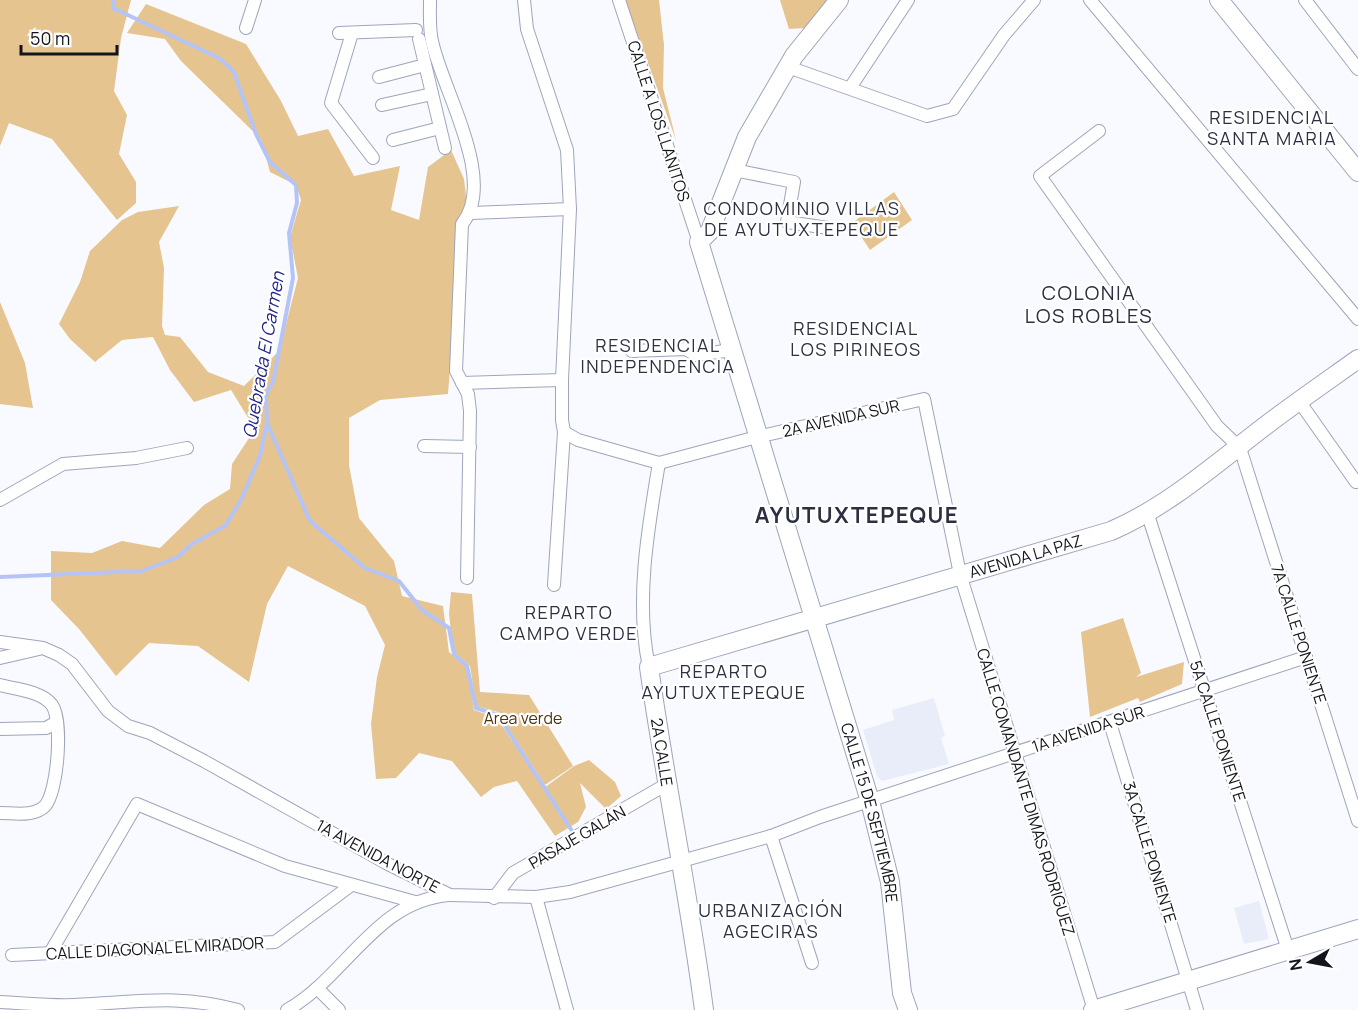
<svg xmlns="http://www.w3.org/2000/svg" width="1358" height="1010" viewBox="0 0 1358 1010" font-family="Manrope,sans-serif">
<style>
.built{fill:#e9edf9}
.green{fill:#e5c48f}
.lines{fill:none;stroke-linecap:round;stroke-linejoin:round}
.stream{stroke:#b5c4f7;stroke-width:4}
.street-casing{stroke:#9ea5bb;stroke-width:14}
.secondary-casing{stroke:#9ea5bb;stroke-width:20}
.street{stroke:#fff;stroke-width:12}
.secondary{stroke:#fff;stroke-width:18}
.labels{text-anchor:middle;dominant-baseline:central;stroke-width:4.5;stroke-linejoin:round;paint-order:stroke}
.street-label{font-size:16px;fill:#13151d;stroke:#fff}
.park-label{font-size:16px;fill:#4a340d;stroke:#fff}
.neighbourhood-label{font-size:18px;letter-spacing:1.5px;fill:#2b3042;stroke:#fff}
.water-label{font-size:18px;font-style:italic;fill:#212785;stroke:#fff}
.quarter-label{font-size:20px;letter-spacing:1.5px;fill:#2b3042;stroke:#fff}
.district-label{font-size:22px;font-weight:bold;letter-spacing:1.5px;fill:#2b3042;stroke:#fff}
</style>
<rect width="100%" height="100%" fill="#f9faff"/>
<g class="built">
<path d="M 934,698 L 945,736 L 941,738 L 949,764 L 882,781 L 877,776 L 863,730 L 894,720 L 892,710 Z"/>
<path d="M 1259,901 L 1269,939 L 1244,944 L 1234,908 Z"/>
</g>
<g class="green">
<path d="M 0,0 L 131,0 L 121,38 L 114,91 L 127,115 L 119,154 L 136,182 L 136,203 L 117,220 L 52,139 L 9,123 L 0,146 Z"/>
<path d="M 625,0 L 659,0 L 664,45 L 663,88 L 676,140 Z"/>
<path d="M 780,0 L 829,0 L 806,28 L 789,29 Z"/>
<path d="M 146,4 L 246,44 L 281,101 L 298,136 L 328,129 L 354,176 L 400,166 L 391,210 L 419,220 L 428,167 L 451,150 L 464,179 L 468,213 L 455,304 L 448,394 L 380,400 L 349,418 L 349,465 L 359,518 L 394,561 L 402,596 L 443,606 L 449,652 L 467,667 L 474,710 L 497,718 L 544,788 L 574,766 L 589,760 L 615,782 L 621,796 L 606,809 L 580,783 L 586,807 L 578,822 L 555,836 L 517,781 L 494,787 L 481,797 L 452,761 L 419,753 L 396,778 L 376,779 L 371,724 L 377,677 L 385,645 L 365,606 L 288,566 L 267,604 L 249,682 L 198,646 L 149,643 L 116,676 L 79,629 L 51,600 L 51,551 L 92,553 L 122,541 L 160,548 L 204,505 L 230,489 L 232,464 L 255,429 L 231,390 L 194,402 L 170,370 L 153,337 L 122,340 L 95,362 L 70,339 L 59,324 L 80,282 L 90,251 L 122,220 L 138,212 L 179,206 L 159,242 L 164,268 L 162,326 L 165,335 L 180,337 L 208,372 L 244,386 L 279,351 L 298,278 L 290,237 L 301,200 L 296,185 L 270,172 L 261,139 L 181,61 L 165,39 L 127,33 Z"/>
<path d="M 894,192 L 912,220 L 870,250 L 852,223 Z"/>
<path d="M 0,302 L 25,363 L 33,408 L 0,404 Z"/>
<path d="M 451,592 L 472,594 L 480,692 L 529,695 L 573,766 L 545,785 L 498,712 L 476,706 L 470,666 L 453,651 L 449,614 Z"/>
<path d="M 1123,618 L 1141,673 L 1136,677 L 1184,662 L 1182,684 L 1140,702 L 1138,698 L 1090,717 L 1081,632 Z"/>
</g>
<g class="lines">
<g class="stream">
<path d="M 267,423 L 310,521 L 365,568 L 399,581 L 422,610 L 449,628 L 454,654 L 467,666 L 476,708 L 498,715 L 574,834"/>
<path d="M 0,577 L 142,571 L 178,557 L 192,544 L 225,526 L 240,502 L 260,456 L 267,423 L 266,394 L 273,382 L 293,278 L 289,233 L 297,203 L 296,185 L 270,162 L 256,134 L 234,72 L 219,58 L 113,8 L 114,0"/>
</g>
<g class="street-casing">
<g id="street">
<path d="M 430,0 C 430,13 429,28 432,41 C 442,90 498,180 462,224 L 456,371 L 468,394 L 470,411 L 467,578"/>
<path d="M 524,0 L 527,29 L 567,150 L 570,209 L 562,380 L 562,420 L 564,432 L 554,585"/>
<path d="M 619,0 L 699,242"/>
<path d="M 1090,0 L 1358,319"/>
<path d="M 1305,0 L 1358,69"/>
<path d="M 246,28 L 255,0"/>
<path d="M 339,33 L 416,30"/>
<path d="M 352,33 L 331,103 L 373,158"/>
<path d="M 419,39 L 445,148"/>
<path d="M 788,67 L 927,116 L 953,109 L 1004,35 L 1034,0"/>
<path d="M 379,77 L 425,65"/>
<path d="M 850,88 L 908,0"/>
<path d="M 382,105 L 432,94"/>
<path d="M 1099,131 L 1040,176 L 1217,426 L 1240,448 L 1358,821"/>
<path d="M 393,140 L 440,128"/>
<path d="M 734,170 L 794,182 L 787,222 L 835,229"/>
<path d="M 471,213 L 570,209"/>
<path d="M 632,351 L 686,349 L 696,355 L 732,350"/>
<path d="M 462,383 L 562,380"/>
<path d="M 1299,401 L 1356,482"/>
<path d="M 564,432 L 578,440 L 659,463"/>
<path d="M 424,446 L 470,447"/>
<path d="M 659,463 L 757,437 L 924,399 L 960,574 L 1094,1010"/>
<path d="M 0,500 L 63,464 L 136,458 L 187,448"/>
<path d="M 1147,512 L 1288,950"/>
<path d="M 0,642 L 43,648 L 59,655 L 72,664 L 108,711 L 128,726 L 150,733 L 204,761 L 386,863 L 450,895 L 536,897 L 570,892 L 771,836 L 820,817 L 1306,657"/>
<path d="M 0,658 L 39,649"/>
<path d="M 649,667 C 635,602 648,528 659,463"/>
<path d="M 0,685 C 15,689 42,691 52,705 C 63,721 58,791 45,806 C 34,817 14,813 0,813"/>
<path d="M 1110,723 L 1197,1010"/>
<path d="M 0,729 L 46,728 L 57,722"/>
<path d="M 771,836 L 812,963"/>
<path d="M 536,897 L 567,1010"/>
<path d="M 494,898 L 513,873 L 667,784"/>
<path d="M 50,953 L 137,804 L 285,866 L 415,902"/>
<path d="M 12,955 L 275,942 L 350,886"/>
<path d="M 317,988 L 339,1010"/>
<path d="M 0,1002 C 24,1003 49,1006 74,1005 C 134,1003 176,993 238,1010"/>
<path d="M 287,1010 C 347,976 375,901 449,895"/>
</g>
</g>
<g class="secondary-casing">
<g id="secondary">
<path id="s1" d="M 839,0 L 794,56 L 747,137 L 710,231 L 699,242 L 870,801 L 890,882 L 902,993 L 908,1010"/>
<path d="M 1219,0 L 1358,172"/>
<path id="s2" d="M 704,1010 C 689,895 665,782 649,667 L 1111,531 C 1171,505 1221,459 1273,420 C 1301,399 1330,379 1358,359"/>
<path d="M 1093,1010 L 1358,929"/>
</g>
</g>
<use href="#street" class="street"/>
<use href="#secondary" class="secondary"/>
</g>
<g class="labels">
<g class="street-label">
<text transform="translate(659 121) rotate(72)">CALLE A LOS LLANITOS</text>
<text transform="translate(841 418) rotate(-13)">2A AVENIDA SUR</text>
<text stroke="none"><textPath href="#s2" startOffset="740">AVENIDA LA PAZ</textPath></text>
<text transform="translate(1299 634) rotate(72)">7A CALLE PONIENTE</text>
<text transform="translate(1088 729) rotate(-18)">1A AVENIDA SUR</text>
<text transform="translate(1218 731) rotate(72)">5A CALLE PONIENTE</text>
<text transform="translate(662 752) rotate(81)">2A CALLE</text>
<text transform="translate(1026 792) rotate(73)">CALLE COMANDANTE DIMAS RODRIGUEZ</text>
<text stroke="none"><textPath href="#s1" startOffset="878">CALLE 15 DE SEPTIEMBRE</textPath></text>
<text transform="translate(577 837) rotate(-30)">PASAJE GALÁN</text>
<text transform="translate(1150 852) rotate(73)">3A CALLE PONIENTE</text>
<text transform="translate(378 856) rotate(28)">1A AVENIDA NORTE</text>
<text transform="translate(155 948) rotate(-3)">CALLE DIAGONAL EL MIRADOR</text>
</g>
<g class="park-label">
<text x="523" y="718">Area verde</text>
</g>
<g class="neighbourhood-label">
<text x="1272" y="117">RESIDENCIAL<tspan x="1272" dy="21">SANTA MARIA</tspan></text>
<text x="802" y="208">CONDOMINIO VILLAS<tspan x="802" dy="21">DE AYUTUXTEPEQUE</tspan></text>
<text x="856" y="328">RESIDENCIAL<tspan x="856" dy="21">LOS PIRINEOS</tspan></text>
<text x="658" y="345">RESIDENCIAL<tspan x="658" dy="21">INDEPENDENCIA</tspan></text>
<text x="569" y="612">REPARTO<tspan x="569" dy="21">CAMPO VERDE</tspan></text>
<text x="724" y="671">REPARTO<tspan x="724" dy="21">AYUTUXTEPEQUE</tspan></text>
<text x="771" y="910">URBANIZACIÓN<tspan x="771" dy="21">AGECIRAS</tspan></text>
</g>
<g class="water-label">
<text transform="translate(263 355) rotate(-80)">Quebrada El Carmen</text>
</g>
<g class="quarter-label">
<text x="1089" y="292">COLONIA<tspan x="1089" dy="23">LOS ROBLES</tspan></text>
</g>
<g class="district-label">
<text x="857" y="515">AYUTUXTEPEQUE</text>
</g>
</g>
<g transform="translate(1310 962) rotate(260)" stroke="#ffffff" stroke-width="4.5" paint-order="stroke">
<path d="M0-4.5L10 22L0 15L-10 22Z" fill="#13151d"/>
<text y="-9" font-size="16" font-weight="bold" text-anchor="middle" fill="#13151d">N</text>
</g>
<path d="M21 45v9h96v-9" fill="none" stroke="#13151d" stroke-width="3"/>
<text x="30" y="45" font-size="18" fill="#13151d" stroke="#ffffff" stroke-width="4.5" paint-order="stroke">50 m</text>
</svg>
